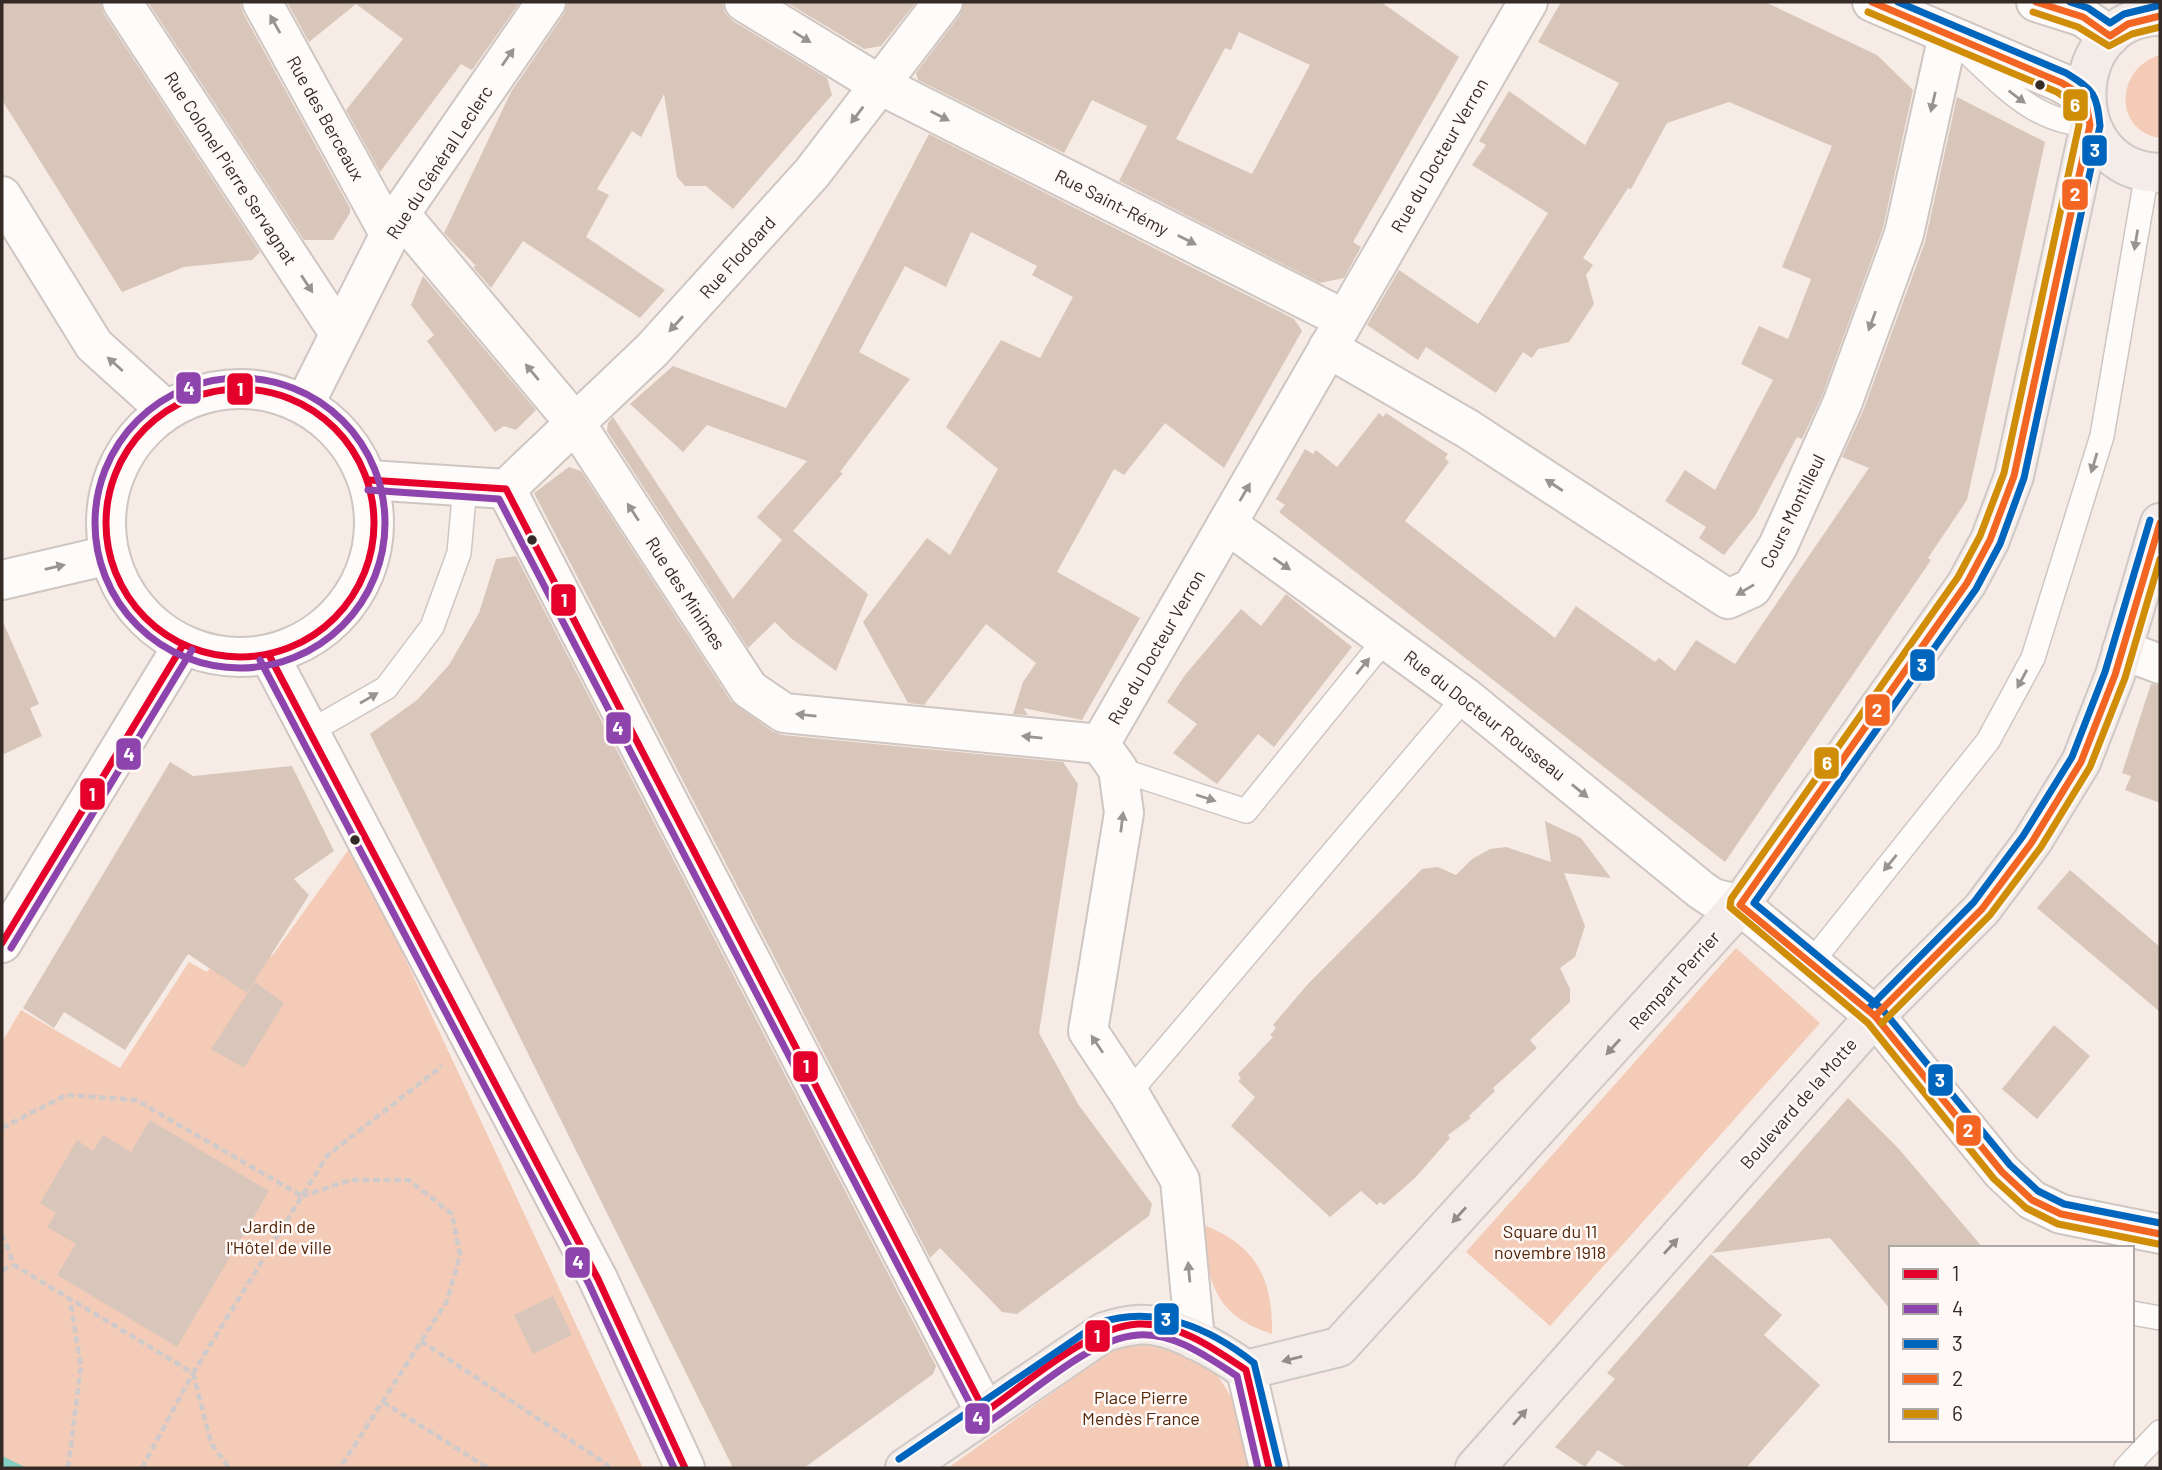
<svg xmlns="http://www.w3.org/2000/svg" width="2162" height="1470" viewBox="0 0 2162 1470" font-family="Barlow,sans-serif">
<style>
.green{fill:#f4cbb6}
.water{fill:#86d0c3}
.building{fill:#d9c6bb;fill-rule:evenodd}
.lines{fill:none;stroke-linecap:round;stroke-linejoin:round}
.service-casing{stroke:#cfc6c2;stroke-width:26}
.minor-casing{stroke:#cfc6c2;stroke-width:42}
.secondary-casing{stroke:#cfc6c2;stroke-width:42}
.primary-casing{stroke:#cfc9c6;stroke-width:42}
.path{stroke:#d0cbca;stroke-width:4.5;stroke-dasharray:7 3.5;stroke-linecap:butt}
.service{stroke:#fefcfb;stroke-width:23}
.minor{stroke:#fefcfb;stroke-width:38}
.secondary{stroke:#fefcfb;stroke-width:38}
.primary{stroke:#f3ece8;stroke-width:38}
.bus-1-casing{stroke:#fef9f7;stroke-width:12}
.bus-2-casing{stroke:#fef9f7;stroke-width:12}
.bus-3-casing{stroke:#fef9f7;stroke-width:12}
.bus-4-casing{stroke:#fef9f7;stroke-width:12}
.bus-5-casing{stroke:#fef9f7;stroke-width:12}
.bus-1{stroke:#e4002b;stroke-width:7}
.bus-2{stroke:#8e44ad;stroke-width:7}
.bus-3{stroke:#0065bd;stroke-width:7}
.bus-4{stroke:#f26522;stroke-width:7}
.bus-5{stroke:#d08d08;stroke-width:7}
.oneway{fill:#999491}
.oneway2{fill:#948c88}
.bus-dot{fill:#342b27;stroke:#fef9f7;stroke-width:2.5}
.labels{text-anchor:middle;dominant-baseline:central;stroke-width:5;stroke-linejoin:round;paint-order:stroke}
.street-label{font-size:18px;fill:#342b27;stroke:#fef9f7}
.park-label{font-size:18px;fill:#542509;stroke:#fef9f7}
.line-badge{stroke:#fef9f7;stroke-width:2.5}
.badge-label{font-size:19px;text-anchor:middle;font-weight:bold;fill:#fff}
</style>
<rect width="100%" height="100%" fill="#f6ebe5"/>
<g class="green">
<path d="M 2160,55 L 2160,138 C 2112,130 2116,68 2160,55 Z"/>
<path d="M 352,845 L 643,1468 L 2,1468 L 2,1042 L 21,1010 L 120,1068 L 189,962 L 207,972 L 233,933 L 272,956 Z"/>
<path d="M 1736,948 L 1820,1023 L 1550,1326 L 1466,1252 Z"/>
<path d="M 1201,1224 C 1255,1244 1273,1277 1272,1334 C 1211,1314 1209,1280 1201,1224 Z"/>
<path d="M 1159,1344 L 1213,1368 L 1250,1427 L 1254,1468 L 948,1468 L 1119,1345 Z"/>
</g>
<path class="water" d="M 2,1456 L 27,1468 L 2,1468 Z"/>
<g class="building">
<path d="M 2,2 L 100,2 L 104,14 L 260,252 L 252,260 L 184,267 L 122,292 L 2,100 Z"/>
<path d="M 148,2 L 240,2 L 243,13 L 350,208 L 350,213 L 333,240 L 304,240 Z"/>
<path d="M 287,2 L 520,2 L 472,70 L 461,64 L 380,172 L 346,110 L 403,39 L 356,4 L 309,42 Z"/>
<path d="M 568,2 L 722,2 L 725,13 L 733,21 L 827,78 L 832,95 L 733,209 L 706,186 L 685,186 L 677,177 L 664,94 L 641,137 L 632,131 L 597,189 L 609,195 L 586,237 L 665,290 L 640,318 L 523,241 L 491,288 L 473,267 L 476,266 L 444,233 L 511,92 L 564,14 Z"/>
<path d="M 786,2 L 916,2 L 881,46 L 864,49 Z"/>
<path d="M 964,2 L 1381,2 L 1459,57 L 1353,242 L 1361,247 L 1344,278 L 1320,283 L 1119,181 L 1147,126 L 1092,100 L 1064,153 L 918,80 L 916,73 L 960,15 ZM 1239,32 L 1310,65 L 1252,174 L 1176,139 L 1225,48 L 1231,50 Z"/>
<path d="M 1561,2 L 1765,2 L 1877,55 L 1913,90 L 1883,228 L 1822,396 L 1802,439 L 1797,437 L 1755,516 L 1724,555 L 1699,538 L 1706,527 L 1665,501 L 1685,470 L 1715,490 L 1773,380 L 1741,364 L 1759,326 L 1788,339 L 1811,279 L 1782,267 L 1832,146 L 1729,102 L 1667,123 L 1631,189 L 1628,188 L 1583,258 L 1593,265 L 1586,275 L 1594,304 L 1569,342 L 1538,349 L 1532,358 L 1523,352 L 1496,393 L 1426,347 L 1418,360 L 1367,325 L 1399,270 L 1478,324 L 1548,213 L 1472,165 L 1486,145 L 1479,141 L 1509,91 L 1585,145 L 1619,83 L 1538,42 Z"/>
<path d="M 1957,97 L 2045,142 L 1967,500 L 1928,558 L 1931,560 L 1725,862 L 1279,512 L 1285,505 L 1276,499 L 1305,449 L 1313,454 L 1316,450 L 1337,467 L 1379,413 L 1383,417 L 1386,413 L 1448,454 L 1445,458 L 1449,462 L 1405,521 L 1555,638 L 1576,606 L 1655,662 L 1659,658 L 1675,671 L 1696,640 L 1735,664 L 1869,468 L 1842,457 L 1863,411 L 1925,242 Z"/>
<path d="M 929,134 L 1294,319 L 1302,331 L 1224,468 L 1165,423 L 1124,475 L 1114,469 L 1057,572 L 1140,618 L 1082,720 L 1023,708 L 1028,715 L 1013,714 L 1023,682 L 1036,663 L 986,624 L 924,705 L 908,703 L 863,622 L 927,538 L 950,555 L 998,469 L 946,427 L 1001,340 L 1040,358 L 1073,297 L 1032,275 L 1037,266 L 971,232 L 946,287 L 905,266 L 859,352 L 910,379 L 840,472 L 843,473 L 793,531 L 868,594 L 836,671 L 792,639 L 775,622 L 748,648 L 607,431 L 608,423 L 613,417 L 733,599 L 782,540 L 757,517 L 807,461 L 707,425 L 683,452 L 630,404 L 673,366 L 786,408 Z"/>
<path d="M 423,276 L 536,410 L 516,430 L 504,426 L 495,432 L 427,341 L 434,335 L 411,305 Z"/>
<path d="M 569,467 L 581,471 L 731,701 L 772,731 L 782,735 L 1063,762 L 1078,784 L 1039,1033 L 1078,1104 L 1152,1204 L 1149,1216 L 1017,1314 L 1002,1312 L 940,1248 L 930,1258 L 534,493 Z"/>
<path d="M 516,556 L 936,1366 L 933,1374 L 804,1468 L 733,1468 L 370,734 L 417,700 L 449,665 L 479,613 L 496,559 Z"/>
<path d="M 1286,594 L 1352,647 L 1274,747 L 1258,734 L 1217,784 L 1173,753 L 1197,724 L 1167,702 L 1185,675 L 1241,609 L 1261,626 Z"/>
<path d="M 2,620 L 39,704 L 30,708 L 42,736 L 2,755 Z"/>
<path d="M 2151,684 L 2160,685 L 2160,803 L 2125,790 L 2131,776 L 2122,773 Z"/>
<path d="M 170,762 L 193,776 L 292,766 L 334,851 L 294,879 L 309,895 L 247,993 L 188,954 L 125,1050 L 64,1012 L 54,1028 L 23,1008 Z"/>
<path d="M 1545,821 L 1581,838 L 1611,878 L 1564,873 L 1585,926 L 1575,957 L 1560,968 L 1570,989 L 1570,1002 L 1530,1040 L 1537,1048 L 1493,1088 L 1495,1091 L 1469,1116 L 1471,1118 L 1448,1135 L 1450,1138 L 1415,1178 L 1384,1205 L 1380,1202 L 1377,1205 L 1361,1191 L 1330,1217 L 1231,1126 L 1255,1097 L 1238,1081 L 1241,1078 L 1238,1074 L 1273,1037 L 1270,1035 L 1276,1028 L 1273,1025 L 1307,985 L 1422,869 L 1438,867 L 1456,875 L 1472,859 L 1490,849 L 1506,847 L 1551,862 Z"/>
<path d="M 2070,870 L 2160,947 L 2160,1012 L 2037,908 Z"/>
<path d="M 255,982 L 284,1003 L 244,1068 L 211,1049 Z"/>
<path d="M 2054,1025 L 2090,1056 L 2037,1119 L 2002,1089 Z"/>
<path d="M 1848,1098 L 1899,1149 L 1983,1248 L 1891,1248 L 1891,1310 L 1830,1238 L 1712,1253 Z"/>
<path d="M 150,1120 L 269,1191 L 177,1347 L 57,1275 L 76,1244 L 47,1227 L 56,1213 L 40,1203 L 77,1140 L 93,1151 L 103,1135 L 131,1152 Z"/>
<path d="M 1711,1254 L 1782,1315 L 1764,1335 L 1820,1385 L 1746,1468 L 1627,1468 L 1598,1450 L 1585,1467 L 1555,1447 L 1615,1379 L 1607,1373 Z"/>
<path d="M 553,1296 L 572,1335 L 533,1354 L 514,1315 Z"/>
</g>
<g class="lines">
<g class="service-casing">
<g id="service">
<path d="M 1969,54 C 2007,89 2035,122 2090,125"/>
<path d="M 309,732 L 386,688 L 432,627 L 459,553 L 465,486"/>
<path d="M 1118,769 L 1246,811 L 1387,637"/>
<path d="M 1811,963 L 1988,741 L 2033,658 L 2102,436 L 2147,173"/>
<path d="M 1129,1093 L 1465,697"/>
<path d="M 2132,1313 L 2160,1318"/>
<path d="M 2126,1468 L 2160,1432"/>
</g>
</g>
<g class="minor-casing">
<g id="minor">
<path d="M 122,2 L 339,333"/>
<path d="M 262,2 L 390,235"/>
<path d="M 744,2 L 880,85 L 1344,319"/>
<path d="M 400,214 L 576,424 L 749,689 L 784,713 L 1100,744"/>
<path d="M 1328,348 L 1468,429 L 1728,599 L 1752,588 L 1778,546 L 1842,404 L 1904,234 L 1948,35"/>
<path d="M 305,403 L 400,214 L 546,2"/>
<path d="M 1227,524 L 1465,697 L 1701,890 L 1713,898 L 1740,905 L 1875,1016 L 2002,1172 L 2032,1200 L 2061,1214 L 2160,1234"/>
<path d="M 2122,650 L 2160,664"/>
<path d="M 1195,1340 L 1180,1180 L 1129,1093 L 1088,1031 L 1124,813 L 1118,769 L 1100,744 L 1528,2"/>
</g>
</g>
<g class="secondary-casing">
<g id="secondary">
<path d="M 1872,2 L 2062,83 L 2085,97"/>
<path d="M 2036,2 L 2083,17 L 2110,36"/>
<path d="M 2,196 L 94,345 L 166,410"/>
<circle cx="240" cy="523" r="134"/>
<path d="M 369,480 L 506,489"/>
<path d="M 506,489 L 985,1412"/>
<path d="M 506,489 L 652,350 L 812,173 L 943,2"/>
<path d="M 2,580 L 109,555"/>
<path d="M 269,655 L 598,1279 L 685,1468"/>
<path d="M 2,943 L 183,645"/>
<path d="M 1246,1370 L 1269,1468"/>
</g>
</g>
<g class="primary-casing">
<g id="primary">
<path d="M 2160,16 C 2064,16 2060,171 2160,173"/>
<path d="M 905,1468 L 1104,1332 C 1114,1329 1125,1326 1136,1325 C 1170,1321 1219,1351 1246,1370 L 1339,1347 L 1740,905 L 1967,583 L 1990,540 L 2014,476 L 2090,125"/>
<path d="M 1475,1468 L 1875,1016 L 1982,909 L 2032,842 L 2081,762 L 2115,675 L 2160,523"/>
</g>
</g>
<g class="path">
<path d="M 2,1128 L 66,1095 L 136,1100 L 302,1196 L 193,1373 L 14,1265 L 2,1234"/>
<path d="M 303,1194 L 328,1155 L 442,1066"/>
<path d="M 302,1196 L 351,1180 L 409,1180 L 452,1214 L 460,1255 L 447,1301 L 340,1468"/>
<path d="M 2,1270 L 14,1265"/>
<path d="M 421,1341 L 608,1465 L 608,1468"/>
<path d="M 193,1373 L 211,1443 L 229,1468"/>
<path d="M 383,1402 L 488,1468"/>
<path d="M 68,1468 L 81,1366 L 70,1300"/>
<path d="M 142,1468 L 193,1373"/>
</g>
<use href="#service" class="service"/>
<use href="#minor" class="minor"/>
<use href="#secondary" class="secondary"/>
<use href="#primary" class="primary"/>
<g class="bus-1-casing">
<g id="bus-1">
<circle cx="240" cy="523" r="134"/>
<path d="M 369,480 L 506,489 L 985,1412 C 1026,1384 1088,1327 1138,1324 C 1177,1322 1215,1349 1246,1370 L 1269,1468"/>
<path d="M 269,655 L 598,1279 L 685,1468"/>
<path d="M 2,943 L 183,645"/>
</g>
</g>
<g class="bus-2-casing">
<g id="bus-2">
<circle cx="240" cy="523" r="145"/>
<path d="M 368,490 L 499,499 L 978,1419 L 990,1421 C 1030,1395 1090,1338 1138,1335 C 1174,1332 1209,1358 1237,1376 L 1258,1468"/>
<path d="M 260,660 L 589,1284 L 674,1468"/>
<path d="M 11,948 L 192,650"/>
</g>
</g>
<g class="bus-3-casing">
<g id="bus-3">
<path d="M 1898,2 L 2066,73 C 2094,90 2097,94 2100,126 L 2024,478 L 2000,544 L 1976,589 L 1754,903 L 1882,1009 L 2010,1165 L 2038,1191 L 2064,1204 L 2160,1223"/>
<path d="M 2070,2 L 2088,8 L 2110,23 L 2124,14 L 2157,6"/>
<path d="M 1868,1009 L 1974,902 L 2023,836 L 2072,757 L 2105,672 L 2150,520"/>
<path d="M 899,1459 L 1099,1323 C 1155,1304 1210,1328 1254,1363 L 1279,1466"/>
</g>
</g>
<g class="bus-4-casing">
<g id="bus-4">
<path d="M 1872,2 L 2062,83 L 2085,97 L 2090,125 L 2014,476 L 1990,540 L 1967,583 L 1740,905 L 1875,1016 L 2002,1172 L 2032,1200 L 2061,1214 L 2160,1234"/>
<path d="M 2036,2 L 2083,17 L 2110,36 L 2128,24 L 2160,16"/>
<path d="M 1875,1016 L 1982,909 L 2032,842 L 2081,762 L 2115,675 L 2160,523"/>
</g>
</g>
<g class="bus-5-casing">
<g id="bus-5">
<path d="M 1868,12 L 2057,92 L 2075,104 L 2079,125 L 2004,473 L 1980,536 L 1958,577 L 1731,899 L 1730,907 L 1868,1023 L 1994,1179 L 2026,1208 L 2058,1224 L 2158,1244"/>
<path d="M 2033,12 L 2078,27 L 2109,46 L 2132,34 L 2160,27"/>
<path d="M 1882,1023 L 1990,915 L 2041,847 L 2090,767 L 2125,678 L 2160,559"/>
</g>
</g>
<use href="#bus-1" class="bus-1"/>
<use href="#bus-2" class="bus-2"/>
<use href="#bus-3" class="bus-3"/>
<use href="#bus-4" class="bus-4"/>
<use href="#bus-5" class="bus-5"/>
</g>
<defs><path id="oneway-solid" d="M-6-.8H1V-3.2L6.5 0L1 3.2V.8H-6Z" transform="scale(1.75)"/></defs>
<g class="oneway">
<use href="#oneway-solid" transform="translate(275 24) rotate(-119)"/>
<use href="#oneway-solid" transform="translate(802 37) rotate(32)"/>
<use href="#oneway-solid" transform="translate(508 57) rotate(-55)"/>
<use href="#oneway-solid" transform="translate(2017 97) rotate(37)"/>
<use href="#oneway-solid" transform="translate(1933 102) rotate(103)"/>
<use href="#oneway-solid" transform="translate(857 115) rotate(127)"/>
<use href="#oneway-solid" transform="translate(940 116) rotate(27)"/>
<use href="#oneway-solid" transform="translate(1187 240) rotate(27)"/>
<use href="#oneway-solid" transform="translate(2136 240) rotate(99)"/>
<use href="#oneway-solid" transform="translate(307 284) rotate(57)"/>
<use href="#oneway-solid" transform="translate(1872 321) rotate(110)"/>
<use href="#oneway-solid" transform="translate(676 324) rotate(132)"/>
<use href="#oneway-solid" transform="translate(115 364) rotate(-138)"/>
<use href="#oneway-solid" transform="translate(532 372) rotate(-130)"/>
<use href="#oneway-solid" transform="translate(2094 463) rotate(107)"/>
<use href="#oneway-solid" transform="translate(1554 485) rotate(-147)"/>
<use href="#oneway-solid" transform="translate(1245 492) rotate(-60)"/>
<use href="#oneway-solid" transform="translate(633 512) rotate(-123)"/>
<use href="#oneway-solid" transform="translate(1282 564) rotate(35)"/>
<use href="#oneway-solid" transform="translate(55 567) rotate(-13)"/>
<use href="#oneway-solid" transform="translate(1745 590) rotate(149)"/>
<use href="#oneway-solid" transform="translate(1363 666) rotate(-51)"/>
<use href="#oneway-solid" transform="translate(2022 679) rotate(118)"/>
<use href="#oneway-solid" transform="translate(369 698) rotate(-30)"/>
<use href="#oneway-solid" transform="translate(806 715) rotate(-174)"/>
<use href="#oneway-solid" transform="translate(1032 737) rotate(-174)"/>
<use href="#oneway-solid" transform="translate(1580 791) rotate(39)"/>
<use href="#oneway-solid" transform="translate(1206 798) rotate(18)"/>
<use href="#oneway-solid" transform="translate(1122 822) rotate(-83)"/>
<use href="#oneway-solid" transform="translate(1890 863) rotate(129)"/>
<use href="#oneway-solid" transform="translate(1097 1044) rotate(-124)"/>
<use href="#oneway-solid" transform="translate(1189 1272) rotate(-95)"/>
</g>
<g class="oneway2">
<use href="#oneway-solid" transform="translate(1613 1047) rotate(132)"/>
<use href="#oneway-solid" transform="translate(1459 1215) rotate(132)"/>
<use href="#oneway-solid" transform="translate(1671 1246) rotate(-48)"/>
<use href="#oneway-solid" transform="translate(1292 1359) rotate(166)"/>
<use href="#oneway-solid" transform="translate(1520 1417) rotate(-49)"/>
</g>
<g class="bus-dot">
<circle cx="2040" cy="85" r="6"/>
<circle cx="532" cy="540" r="6"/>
<circle cx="355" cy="840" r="6"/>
</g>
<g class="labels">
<g class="street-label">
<text transform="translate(326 118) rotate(61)">Rue des Berceaux</text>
<text transform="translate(1439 155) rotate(-60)">Rue du Docteur Verron</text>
<text transform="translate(439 162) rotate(-57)">Rue du Général Leclerc</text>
<text transform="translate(231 168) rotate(57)">Rue Colonel Pierre Servagnat</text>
<text transform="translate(1112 202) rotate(27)">Rue Saint-Rémy</text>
<text transform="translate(737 257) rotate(-48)">Rue Flodoard</text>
<text transform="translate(1792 511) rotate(-64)">Cours Montilleul</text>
<text transform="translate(686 593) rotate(57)">Rue des Minimes</text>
<text transform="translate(1156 647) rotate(-60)">Rue du Docteur Verron</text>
<text transform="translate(1485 715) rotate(38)">Rue du Docteur Rousseau</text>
<text transform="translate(1674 980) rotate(-48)">Rempart Perrier</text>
<text transform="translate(1798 1103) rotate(-49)">Boulevard de la Motte</text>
</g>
<g class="park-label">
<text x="279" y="1226">Jardin de<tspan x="279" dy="21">l'Hôtel de ville</tspan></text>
<text x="1550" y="1231">Square du 11<tspan x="1550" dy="21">novembre 1918</tspan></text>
<text x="1141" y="1397">Place Pierre<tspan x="1141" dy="21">Mendès France</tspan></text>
</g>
</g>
<g class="line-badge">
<rect x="2062" y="88" width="27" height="34" rx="7" fill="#d08d08"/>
<rect x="2081" y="134" width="27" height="33" rx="7" fill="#0065bd"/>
<rect x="2061" y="178" width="28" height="33" rx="7" fill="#f26522"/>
<rect x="175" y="371" width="27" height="34" rx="7" fill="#8e44ad"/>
<rect x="226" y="372" width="28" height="34" rx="7" fill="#e4002b"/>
<rect x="550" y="583" width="27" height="34" rx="7" fill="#e4002b"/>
<rect x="1909" y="648" width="27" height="34" rx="7" fill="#0065bd"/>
<rect x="1864" y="693" width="27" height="34" rx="7" fill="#f26522"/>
<rect x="605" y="711" width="27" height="34" rx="7" fill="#8e44ad"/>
<rect x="115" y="737" width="27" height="34" rx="7" fill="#8e44ad"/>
<rect x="1813" y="746" width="27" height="34" rx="7" fill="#d08d08"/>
<rect x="79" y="777" width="27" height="34" rx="7" fill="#e4002b"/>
<rect x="792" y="1050" width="27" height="33" rx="7" fill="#e4002b"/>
<rect x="1927" y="1063" width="27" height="34" rx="7" fill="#0065bd"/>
<rect x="1955" y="1114" width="27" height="33" rx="7" fill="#f26522"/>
<rect x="564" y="1246" width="27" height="33" rx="7" fill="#8e44ad"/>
<rect x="1153" y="1302" width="27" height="34" rx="7" fill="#0065bd"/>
<rect x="1084" y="1319" width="27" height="34" rx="7" fill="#e4002b"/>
<rect x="964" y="1402" width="27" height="33" rx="7" fill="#8e44ad"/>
</g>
<g class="badge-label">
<text x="2075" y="112">6</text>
<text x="2095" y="157">3</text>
<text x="2075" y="201">2</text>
<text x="189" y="395">4</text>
<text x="240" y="396">1</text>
<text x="564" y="607">1</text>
<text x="1922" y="672">3</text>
<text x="1877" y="717">2</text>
<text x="618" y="735">4</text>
<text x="129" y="761">4</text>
<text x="1827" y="770">6</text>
<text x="92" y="801">1</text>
<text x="806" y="1073">1</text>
<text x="1940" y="1087">3</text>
<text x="1968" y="1137">2</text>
<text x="578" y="1269">4</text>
<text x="1166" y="1326">3</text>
<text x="1097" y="1343">1</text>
<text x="978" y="1425">4</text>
</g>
<rect width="2162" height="1470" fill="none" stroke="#342b27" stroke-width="7"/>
<rect x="1889" y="1246" width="245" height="196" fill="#fef9f7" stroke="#ada7a4" stroke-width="2"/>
<rect x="1903" y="1269" width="35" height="10" fill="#e4002b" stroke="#ada7a4" stroke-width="2"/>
<text x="1952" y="1281" font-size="21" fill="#342b27">1</text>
<rect x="1903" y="1304" width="35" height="10" fill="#8e44ad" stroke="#ada7a4" stroke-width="2"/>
<text x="1952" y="1316" font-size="21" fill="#342b27">4</text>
<rect x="1903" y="1339" width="35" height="10" fill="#0065bd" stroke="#ada7a4" stroke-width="2"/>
<text x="1952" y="1351" font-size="21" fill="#342b27">3</text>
<rect x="1903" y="1374" width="35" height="10" fill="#f26522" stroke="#ada7a4" stroke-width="2"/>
<text x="1952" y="1386" font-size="21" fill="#342b27">2</text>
<rect x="1903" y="1409" width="35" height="10" fill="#d08d08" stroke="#ada7a4" stroke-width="2"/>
<text x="1952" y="1421" font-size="21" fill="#342b27">6</text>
</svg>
